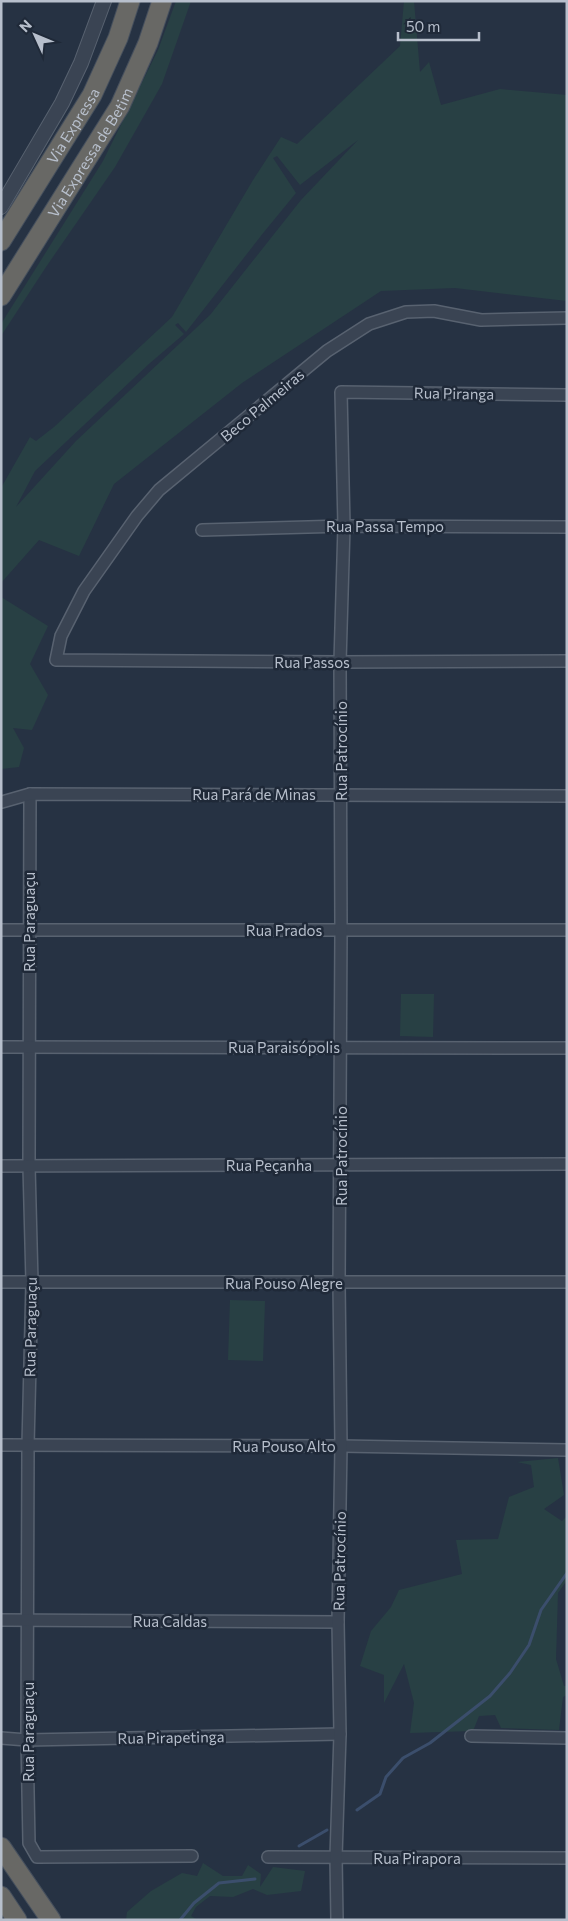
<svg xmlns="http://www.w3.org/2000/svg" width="568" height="1921" viewBox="0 0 568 1921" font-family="Commissioner,sans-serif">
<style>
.green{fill:#284044;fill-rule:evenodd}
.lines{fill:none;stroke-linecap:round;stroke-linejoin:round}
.stream{stroke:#3b4e6c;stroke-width:3}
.minor-casing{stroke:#586270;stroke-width:14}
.tertiary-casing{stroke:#586270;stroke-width:16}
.trunk-casing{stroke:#454f5d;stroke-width:21}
.minor{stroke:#3a4453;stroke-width:11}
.tertiary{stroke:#3a4453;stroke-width:14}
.trunk{stroke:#686865;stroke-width:19}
.labels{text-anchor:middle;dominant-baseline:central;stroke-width:5;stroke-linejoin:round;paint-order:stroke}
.street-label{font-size:15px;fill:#b7bfcc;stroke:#1f2938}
</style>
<rect width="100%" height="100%" fill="#263243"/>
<g class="green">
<path d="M 176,1 L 191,1 L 162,84 L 115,167 L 46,267 L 1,336 L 1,324 L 103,161 L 158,50 Z"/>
<path d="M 404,1 L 414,1 L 420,72 L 429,62 L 441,105 L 500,89 L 567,95 L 567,301 L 455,288 L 381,291 L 242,383 L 114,484 L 79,556 L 39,540 L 1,583 L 1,488 L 30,437 L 36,441 L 54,427 L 172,317 L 253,180 L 281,137 L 297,144 L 400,46 ZM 358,140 L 301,200 L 210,315 L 76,441 L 16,507 L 35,471 L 150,363 L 184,334 L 175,325 L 178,323 L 186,332 L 264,232 L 296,193 L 273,158 L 277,156 L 300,185 Z"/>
<path d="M 1,597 L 48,626 L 30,664 L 48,695 L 32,730 L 13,728 L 24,748 L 19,767 L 1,769 Z"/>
<path d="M 401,994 L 434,994 L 433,1037 L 400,1036 Z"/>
<path d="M 230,1300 L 265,1301 L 263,1361 L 228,1360 Z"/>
<path d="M 558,1458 L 564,1495 L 544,1509 L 562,1521 L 567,1516 L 567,1580 L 558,1593 L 556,1659 L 564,1686 L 567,1686 L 567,1695 L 563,1697 L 559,1730 L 501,1728 L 495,1715 L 479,1716 L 473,1731 L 410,1733 L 414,1703 L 404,1664 L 384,1703 L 384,1675 L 360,1666 L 371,1631 L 391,1607 L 399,1590 L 462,1574 L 456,1540 L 498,1539 L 509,1497 L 534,1487 L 531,1465 L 517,1462 Z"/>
<path d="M 203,1863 L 223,1876 L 242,1876 L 248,1865 L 261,1874 L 260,1887 L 273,1867 L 305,1871 L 301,1891 L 267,1895 L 253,1889 L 233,1897 L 210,1896 L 196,1907 L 191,1916 L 198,1920 L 126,1920 L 127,1912 L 151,1891 L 182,1873 L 197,1876 Z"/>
</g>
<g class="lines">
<g class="stream">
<path d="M 357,1810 L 380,1794 L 386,1777 L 403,1758 L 430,1743 L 490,1696 L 510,1673 L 529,1645 L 541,1610 L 567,1573"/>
<path d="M 299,1846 L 327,1830"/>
<path d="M 180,1920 L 194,1903 L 219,1883 L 255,1879"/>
</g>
<g class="minor-casing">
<g id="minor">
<path d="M 567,318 L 481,320 L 434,311 L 406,312 L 369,324 L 327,351 L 159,490 L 137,516 L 84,591 L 61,636 L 56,660 L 340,662 L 567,661"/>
<path d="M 202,530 L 344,526 L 567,527"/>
<path d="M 30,794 L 29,1166 L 32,1282 L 28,1445 L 27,1740 L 29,1843 L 37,1857 L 192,1856"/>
<path d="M 2,802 L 30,794 L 567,796"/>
<path d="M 1,930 L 567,930"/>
<path d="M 1,1047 L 567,1048"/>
<path d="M 1,1166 L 567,1164"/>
<path d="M 1,1282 L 567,1282"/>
<path d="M 1,1445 L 341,1446 L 567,1450"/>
<path d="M 1,1620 L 338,1622"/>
<path d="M 471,1736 L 567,1738"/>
<path d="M 1,1738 L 27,1740 L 340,1734"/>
<path d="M 268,1857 L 567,1858"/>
<path d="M 337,1920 L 336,1857 L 340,1734 L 338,1622 L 341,1446 L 339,1283 L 341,930 L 340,662 L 344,526 L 341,392 L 567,395"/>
</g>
</g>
<g class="tertiary-casing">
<path id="tertiary" d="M 1,207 L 62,103 L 81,63 L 104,1"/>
</g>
<g class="trunk-casing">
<g id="trunk">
<path id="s1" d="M 1,241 L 92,95 L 118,38 L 130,1"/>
<path id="s2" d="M 1,296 L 120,106 L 148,43 L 162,1"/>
<path d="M 1,1847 L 51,1920"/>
<path d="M 1,1896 L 17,1920"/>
</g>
</g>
<use href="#minor" class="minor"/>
<use href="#tertiary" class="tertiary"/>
<use href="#trunk" class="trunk"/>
</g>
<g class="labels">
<g class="street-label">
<text stroke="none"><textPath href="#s1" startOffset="136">Via Expressa</textPath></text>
<text stroke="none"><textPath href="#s2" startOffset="169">Via Expressa de Betim</textPath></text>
<text transform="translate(454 393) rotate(1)">Rua Piranga</text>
<text transform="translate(262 405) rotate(-40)">Beco Palmeiras</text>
<text x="385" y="526">Rua Passa Tempo</text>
<text x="312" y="662">Rua Passos</text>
<text transform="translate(341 751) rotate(-90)">Rua Patrocínio</text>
<text x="254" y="794">Rua Pará de Minas</text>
<text transform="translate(29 922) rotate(-90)">Rua Paraguaçu</text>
<text x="284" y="930">Rua Prados</text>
<text x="284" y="1047">Rua Paraisópolis</text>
<text transform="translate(341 1156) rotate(-90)">Rua Patrocínio</text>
<text x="269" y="1165">Rua Peçanha</text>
<text x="284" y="1283">Rua Pouso Alegre</text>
<text transform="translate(30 1327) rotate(-89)">Rua Paraguaçu</text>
<text x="284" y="1446">Rua Pouso Alto</text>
<text transform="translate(339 1561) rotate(-89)">Rua Patrocínio</text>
<text x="170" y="1621">Rua Caldas</text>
<text transform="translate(28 1732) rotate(-90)">Rua Paraguaçu</text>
<text transform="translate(171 1737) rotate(-1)">Rua Pirapetinga</text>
<text x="417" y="1858">Rua Pirapora</text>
</g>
</g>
<rect width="568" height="1921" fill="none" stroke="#b7bfcc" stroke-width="5"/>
<g transform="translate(35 35) rotate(314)" stroke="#1f2938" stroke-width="4" paint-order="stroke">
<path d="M0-4L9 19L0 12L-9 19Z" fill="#b7bfcc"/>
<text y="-8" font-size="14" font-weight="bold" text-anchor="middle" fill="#b7bfcc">N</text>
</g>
<path d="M398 32v8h81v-8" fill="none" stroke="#b7bfcc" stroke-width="2.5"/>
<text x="406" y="32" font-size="15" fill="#b7bfcc" stroke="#1f2938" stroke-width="4" paint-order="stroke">50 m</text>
</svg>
